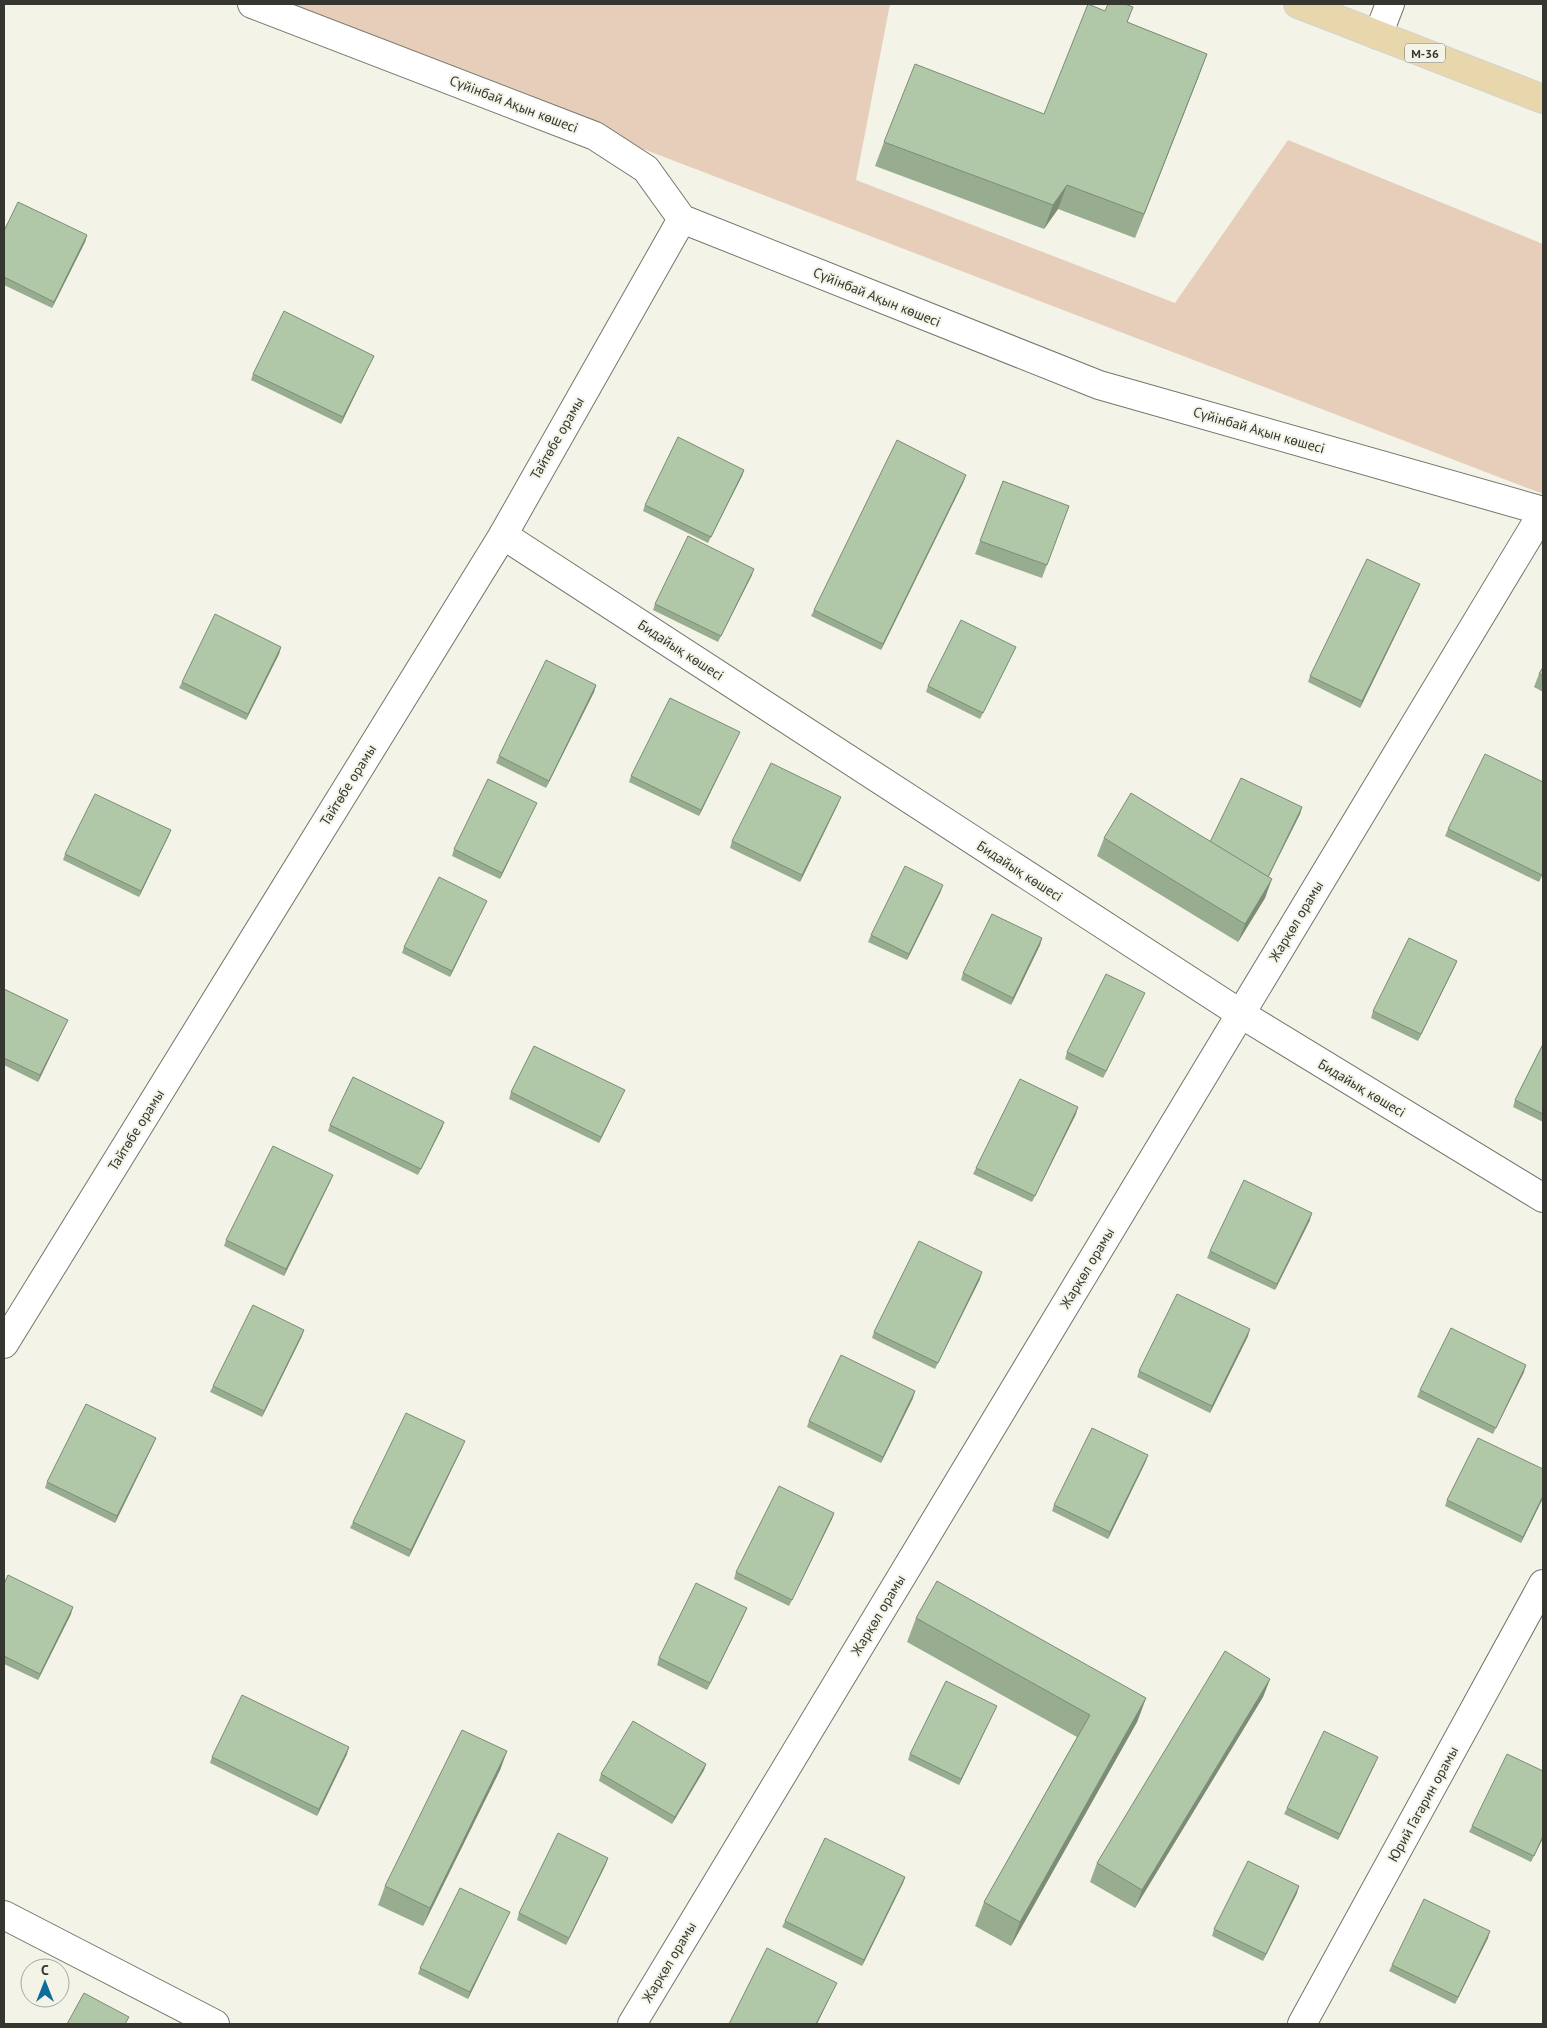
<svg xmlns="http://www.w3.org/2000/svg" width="1547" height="2028" viewBox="0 0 1547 2028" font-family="'PT Sans',sans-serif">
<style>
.green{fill:#e6cebb}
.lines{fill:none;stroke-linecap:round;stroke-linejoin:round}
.street-casing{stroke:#75766b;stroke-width:30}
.primary-casing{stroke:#d3d3d2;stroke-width:30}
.street{stroke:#fff;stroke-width:28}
.primary{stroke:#e8d6ac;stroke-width:28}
.wall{fill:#98ac90}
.shaded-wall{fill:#7c8c76}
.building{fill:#b1c8a8;stroke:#7c8c76}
.labels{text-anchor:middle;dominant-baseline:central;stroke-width:4;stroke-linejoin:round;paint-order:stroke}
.shield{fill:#f3f4e7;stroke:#6f6f68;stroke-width:1}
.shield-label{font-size:12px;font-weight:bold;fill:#363631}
.street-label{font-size:14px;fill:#363631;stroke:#f3f4e7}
</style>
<rect width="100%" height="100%" fill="#f3f4e7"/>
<path class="green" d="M 265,4 L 890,4 L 856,180 L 1175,303 L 1288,140 L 1543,244 L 1543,494 Z"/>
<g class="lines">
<g class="street-casing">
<g id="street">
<path d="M 252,4 L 595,136 L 646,169 L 682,219 L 1099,385 L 1543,511"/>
<path d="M 1378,35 L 1390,4"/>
<path d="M 503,535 L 1241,1014 L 1543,1198"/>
<path d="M 4,1344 L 503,535 L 682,219"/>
<path d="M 4,1915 L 215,2024"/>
<path d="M 632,2024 L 1543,512"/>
<path d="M 1302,2024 L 1543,1584"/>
</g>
</g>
<g class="primary-casing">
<path id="primary" d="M 1298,4 L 1543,99"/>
</g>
<use href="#street" class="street"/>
<use href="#primary" class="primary"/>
</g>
<g class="wall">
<path d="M 1127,22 L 1207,54 L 1198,78 L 1135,238 L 1058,209 L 1044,229 L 875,166 L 884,142 L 1044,114 Z"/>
<path d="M 4,231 L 87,235 L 85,242 L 52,308 L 4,285 Z"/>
<path d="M 374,356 L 371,362 L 341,424 L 251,380 L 253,374 Z"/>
<path d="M 744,470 L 742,476 L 708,543 L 643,511 L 645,505 Z"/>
<path d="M 964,481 L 881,650 L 811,616 L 814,610 Z"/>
<path d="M 1003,481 L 1069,506 L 1042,578 L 975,554 Z"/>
<path d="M 752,575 L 718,642 L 653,610 L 655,604 Z"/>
<path d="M 1420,584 L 1417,591 L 1360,708 L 1308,682 L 1310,676 Z"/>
<path d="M 281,647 L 279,654 L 246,720 L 179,688 L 182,682 Z"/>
<path d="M 1016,647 L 980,719 L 926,692 L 928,686 Z"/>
<path d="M 1543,667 L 1543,692 L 1534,687 L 1539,674 Z"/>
<path d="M 596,685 L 594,692 L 546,788 L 496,763 L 499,756 Z"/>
<path d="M 737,738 L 699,816 L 629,782 L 631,776 Z"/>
<path d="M 1543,782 L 1543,874 L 1539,882 L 1445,836 L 1448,829 Z"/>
<path d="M 537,803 L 534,809 L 500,879 L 452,856 L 454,849 Z"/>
<path d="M 838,804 L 800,882 L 730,848 L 732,841 Z"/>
<path d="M 1302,807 L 1300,814 L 1268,877 L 1265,898 L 1238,942 L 1097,856 L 1104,838 L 1210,842 Z"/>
<path d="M 171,830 L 168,837 L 139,897 L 63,860 L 65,854 Z"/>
<path d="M 941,891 L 907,960 L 868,942 L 871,935 Z"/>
<path d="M 484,907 L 450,977 L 402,953 L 404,947 Z"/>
<path d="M 1042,938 L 1040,945 L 1011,1005 L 961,980 L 963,973 Z"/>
<path d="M 1457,961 L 1454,968 L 1418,1041 L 1371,1018 L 1373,1011 Z"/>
<path d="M 4,989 L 68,1020 L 65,1026 L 38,1082 L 4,1065 Z"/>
<path d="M 1142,999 L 1103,1078 L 1065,1059 L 1067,1052 Z"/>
<path d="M 1543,1044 L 1543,1122 L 1513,1107 L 1515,1100 Z"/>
<path d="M 511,1092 L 622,1096 L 599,1143 L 509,1099 Z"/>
<path d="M 1076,1114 L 1032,1202 L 973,1174 L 976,1168 Z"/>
<path d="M 444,1122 L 442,1128 L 418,1175 L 328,1131 L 330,1125 Z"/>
<path d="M 333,1175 L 330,1182 L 284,1276 L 224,1246 L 226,1240 Z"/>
<path d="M 1310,1220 L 1275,1290 L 1207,1258 L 1210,1251 Z"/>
<path d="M 980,1279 L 935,1369 L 872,1338 L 874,1332 Z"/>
<path d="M 302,1336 L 262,1417 L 210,1392 L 213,1386 Z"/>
<path d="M 1248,1336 L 1210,1413 L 1137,1377 L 1139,1371 Z"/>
<path d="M 1524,1372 L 1493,1434 L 1417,1397 L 1420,1390 Z"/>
<path d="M 913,1398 L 881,1463 L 807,1427 L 809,1421 Z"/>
<path d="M 153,1445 L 115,1523 L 45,1488 L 47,1482 Z"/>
<path d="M 462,1448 L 409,1557 L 350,1528 L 353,1522 Z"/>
<path d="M 1146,1461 L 1108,1539 L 1052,1511 L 1054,1505 Z"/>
<path d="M 1543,1469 L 1543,1498 L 1521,1543 L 1445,1506 L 1447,1500 Z"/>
<path d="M 834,1513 L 832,1519 L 789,1606 L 734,1579 L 736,1572 Z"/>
<path d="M 4,1584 L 71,1614 L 38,1680 L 4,1664 Z"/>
<path d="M 744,1615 L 707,1690 L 657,1665 L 659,1658 Z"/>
<path d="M 916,1618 L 1146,1698 L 1137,1722 L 1011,1946 L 975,1926 L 984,1902 L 1077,1737 L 907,1642 Z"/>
<path d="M 1270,1679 L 1263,1697 L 1135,1908 L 1090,1882 L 1097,1863 Z"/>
<path d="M 994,1712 L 959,1785 L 908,1760 L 910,1754 Z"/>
<path d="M 507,1751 L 500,1770 L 423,1926 L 378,1905 L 385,1886 Z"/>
<path d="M 347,1754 L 317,1816 L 210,1763 L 212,1757 Z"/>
<path d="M 706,1764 L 704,1770 L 672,1824 L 599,1781 L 601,1774 Z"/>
<path d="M 1375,1764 L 1338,1840 L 1284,1814 L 1287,1808 Z"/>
<path d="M 1472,1826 L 1543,1838 L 1531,1862 L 1469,1832 Z"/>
<path d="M 606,1864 L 566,1945 L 517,1920 L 519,1913 Z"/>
<path d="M 905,1877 L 903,1883 L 862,1966 L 782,1927 L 785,1921 Z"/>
<path d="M 1297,1893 L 1263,1961 L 1212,1936 L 1214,1929 Z"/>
<path d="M 510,1912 L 507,1918 L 468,1999 L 418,1974 L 420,1968 Z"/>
<path d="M 1488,1938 L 1455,2004 L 1389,1971 L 1392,1965 Z"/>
</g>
<g class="shaded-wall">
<path d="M 1207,54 L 1198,78 L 1135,238 L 1144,214 Z"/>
<path d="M 1067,185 L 1058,209 L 1044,229 L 1053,205 Z"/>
<path d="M 87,235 L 85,242 L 52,308 L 54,302 Z"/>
<path d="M 374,356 L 371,362 L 341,424 L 343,417 Z"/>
<path d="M 744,470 L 742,476 L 708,543 L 711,537 Z"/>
<path d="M 966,475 L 964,481 L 881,650 L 883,644 Z"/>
<path d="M 754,569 L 752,575 L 718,642 L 721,636 Z"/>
<path d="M 1420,584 L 1417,591 L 1360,708 L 1362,701 Z"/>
<path d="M 281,647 L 279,654 L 246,720 L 248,714 Z"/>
<path d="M 596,685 L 594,692 L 546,788 L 549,781 Z"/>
<path d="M 740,732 L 737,738 L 699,816 L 701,810 Z"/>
<path d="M 841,797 L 838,804 L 800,882 L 802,875 Z"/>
<path d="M 537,803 L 534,809 L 500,879 L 502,873 Z"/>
<path d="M 1302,807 L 1300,814 L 1265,884 L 1268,877 Z"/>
<path d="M 171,830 L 168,837 L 139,897 L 141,891 Z"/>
<path d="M 1272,879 L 1265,898 L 1238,942 L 1245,924 Z"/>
<path d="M 943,885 L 941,891 L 907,960 L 909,954 Z"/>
<path d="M 487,901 L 484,907 L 450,977 L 452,971 Z"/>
<path d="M 1042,938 L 1040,945 L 1011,1005 L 1013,998 Z"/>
<path d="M 1457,961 L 1454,968 L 1418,1041 L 1421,1034 Z"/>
<path d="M 1145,993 L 1142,999 L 1103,1078 L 1106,1071 Z"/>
<path d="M 68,1020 L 65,1026 L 38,1082 L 40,1075 Z"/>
<path d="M 625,1090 L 622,1096 L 599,1143 L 601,1137 Z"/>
<path d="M 1078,1107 L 1076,1114 L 1032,1202 L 1035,1196 Z"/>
<path d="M 444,1122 L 442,1128 L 418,1175 L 421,1169 Z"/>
<path d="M 333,1175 L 330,1182 L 284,1276 L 286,1269 Z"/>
<path d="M 1312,1213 L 1310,1220 L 1275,1290 L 1277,1284 Z"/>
<path d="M 982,1272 L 980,1279 L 935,1369 L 938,1363 Z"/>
<path d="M 1250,1329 L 1248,1336 L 1210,1413 L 1212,1406 Z"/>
<path d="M 304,1330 L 302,1336 L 262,1417 L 264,1411 Z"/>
<path d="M 1526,1365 L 1524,1372 L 1493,1434 L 1496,1428 Z"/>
<path d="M 915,1391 L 913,1398 L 881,1463 L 883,1457 Z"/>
<path d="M 156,1438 L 153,1445 L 115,1523 L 117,1516 Z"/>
<path d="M 465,1441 L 462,1448 L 409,1557 L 411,1550 Z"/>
<path d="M 1148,1455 L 1146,1461 L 1108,1539 L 1110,1532 Z"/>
<path d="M 1543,1496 L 1543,1498 L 1521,1543 L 1523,1537 Z"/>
<path d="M 834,1513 L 832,1519 L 789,1606 L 792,1600 Z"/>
<path d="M 73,1607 L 71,1614 L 38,1680 L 40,1674 Z"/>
<path d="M 747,1608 L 744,1615 L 707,1690 L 710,1683 Z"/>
<path d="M 1270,1679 L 1263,1697 L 1135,1908 L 1142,1890 Z"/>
<path d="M 1146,1698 L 1137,1722 L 1011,1946 L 1020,1922 Z"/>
<path d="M 997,1706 L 994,1712 L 959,1785 L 961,1779 Z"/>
<path d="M 349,1747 L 347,1754 L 317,1816 L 319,1809 Z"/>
<path d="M 507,1751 L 500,1770 L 423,1926 L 430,1908 Z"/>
<path d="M 1378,1757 L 1375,1764 L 1338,1840 L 1340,1834 Z"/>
<path d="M 706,1764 L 704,1770 L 672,1824 L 675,1817 Z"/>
<path d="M 1543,1836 L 1543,1838 L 1531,1862 L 1534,1856 Z"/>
<path d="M 608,1858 L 606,1864 L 566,1945 L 569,1938 Z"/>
<path d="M 905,1877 L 903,1883 L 862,1966 L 864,1960 Z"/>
<path d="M 1299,1886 L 1297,1893 L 1263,1961 L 1266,1954 Z"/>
<path d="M 510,1912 L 507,1918 L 468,1999 L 470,1992 Z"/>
<path d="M 1490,1931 L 1488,1938 L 1455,2004 L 1458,1997 Z"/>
<path d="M 837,1983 L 834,1989 L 817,2024 L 816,2024 Z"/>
</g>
<g class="building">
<path d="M 1088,4 L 1105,11 L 1108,4 L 1125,4 L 1133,7 L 1127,22 L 1207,54 L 1144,214 L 1067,185 L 1053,205 L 884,142 L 915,64 L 1044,114 Z"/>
<path d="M 18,202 L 87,235 L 54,302 L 4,277 L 4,231 Z"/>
<path d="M 284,311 L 374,356 L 343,417 L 253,374 Z"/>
<path d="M 678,437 L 744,470 L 711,537 L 645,505 Z"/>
<path d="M 897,440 L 966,475 L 883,644 L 814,610 Z"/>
<path d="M 1003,481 L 1069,506 L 1047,565 L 980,541 Z"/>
<path d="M 688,536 L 754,569 L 721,636 L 655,604 Z"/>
<path d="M 1367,559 L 1420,584 L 1362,701 L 1310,676 Z"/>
<path d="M 215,614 L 281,647 L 248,714 L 182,682 Z"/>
<path d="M 961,620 L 1016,647 L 983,713 L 928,686 Z"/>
<path d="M 546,660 L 596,685 L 549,781 L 499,756 Z"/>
<path d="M 1543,667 L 1543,676 L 1539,674 Z"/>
<path d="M 670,698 L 740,732 L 701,810 L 631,776 Z"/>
<path d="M 1485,754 L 1543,782 L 1543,872 L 1542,875 L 1448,829 Z"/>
<path d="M 771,763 L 841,797 L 802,875 L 732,841 Z"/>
<path d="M 1241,778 L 1302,807 L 1268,877 L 1210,842 Z"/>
<path d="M 488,779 L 537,803 L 502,873 L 454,849 Z"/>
<path d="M 1131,793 L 1272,879 L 1245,924 L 1104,838 Z"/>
<path d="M 95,794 L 171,830 L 141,891 L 65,854 Z"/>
<path d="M 905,866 L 943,885 L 909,954 L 871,935 Z"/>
<path d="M 439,877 L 487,901 L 452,971 L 404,947 Z"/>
<path d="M 992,914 L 1042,938 L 1013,998 L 963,973 Z"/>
<path d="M 1409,938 L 1457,961 L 1421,1034 L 1373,1011 Z"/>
<path d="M 1106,974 L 1145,993 L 1106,1071 L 1067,1052 Z"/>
<path d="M 4,989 L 68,1020 L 40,1075 L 4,1058 Z"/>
<path d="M 1543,1044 L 1543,1114 L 1515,1100 Z"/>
<path d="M 534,1046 L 625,1090 L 601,1137 L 511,1092 Z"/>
<path d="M 353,1077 L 444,1122 L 421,1169 L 330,1125 Z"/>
<path d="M 1020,1079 L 1078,1107 L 1035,1196 L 976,1168 Z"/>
<path d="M 273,1146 L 333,1175 L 286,1269 L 226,1240 Z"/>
<path d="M 1244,1180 L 1312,1213 L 1277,1284 L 1210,1251 Z"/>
<path d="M 919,1241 L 982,1272 L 938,1363 L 874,1332 Z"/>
<path d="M 1177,1294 L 1250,1329 L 1212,1406 L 1139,1371 Z"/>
<path d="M 253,1305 L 304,1330 L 264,1411 L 213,1386 Z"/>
<path d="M 1451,1328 L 1526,1365 L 1496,1428 L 1420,1390 Z"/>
<path d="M 841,1355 L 915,1391 L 883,1457 L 809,1421 Z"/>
<path d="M 86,1404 L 156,1438 L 117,1516 L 47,1482 Z"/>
<path d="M 406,1413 L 465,1441 L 411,1550 L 353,1522 Z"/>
<path d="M 1092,1428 L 1148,1455 L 1110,1532 L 1054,1505 Z"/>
<path d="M 1478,1438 L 1543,1469 L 1543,1496 L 1523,1537 L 1447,1500 Z"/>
<path d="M 779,1486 L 834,1513 L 792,1600 L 736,1572 Z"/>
<path d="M 8,1575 L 73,1607 L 40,1674 L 4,1656 L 4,1584 Z"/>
<path d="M 937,1581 L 1146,1698 L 1020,1922 L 984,1902 L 1090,1715 L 916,1618 Z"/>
<path d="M 696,1583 L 747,1608 L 710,1683 L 659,1658 Z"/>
<path d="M 1225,1651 L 1270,1679 L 1142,1890 L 1097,1863 Z"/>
<path d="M 946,1681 L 997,1706 L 961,1779 L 910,1754 Z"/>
<path d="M 242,1695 L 349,1747 L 319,1809 L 212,1757 Z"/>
<path d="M 633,1721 L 706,1764 L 675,1817 L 601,1774 Z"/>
<path d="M 462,1730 L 507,1751 L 430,1908 L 385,1886 Z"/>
<path d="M 1324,1731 L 1378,1757 L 1340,1834 L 1287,1808 Z"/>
<path d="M 1507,1754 L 1543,1771 L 1543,1836 L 1534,1856 L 1472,1826 Z"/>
<path d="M 558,1833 L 608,1858 L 569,1938 L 519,1913 Z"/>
<path d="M 825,1838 L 905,1877 L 864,1960 L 785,1921 Z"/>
<path d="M 1248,1861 L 1299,1886 L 1266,1954 L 1214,1929 Z"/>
<path d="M 460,1888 L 510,1912 L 470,1992 L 420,1968 Z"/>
<path d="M 1424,1899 L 1490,1931 L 1458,1997 L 1392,1965 Z"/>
<path d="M 767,1948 L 837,1983 L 816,2024 L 729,2024 Z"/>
<path d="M 84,1993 L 129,2017 L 125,2024 L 67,2024 Z"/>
</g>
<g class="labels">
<rect class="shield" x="1405" y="43.5" width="40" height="19" rx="4"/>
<g class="shield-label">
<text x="1425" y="53">M-36</text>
</g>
<g class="street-label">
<text transform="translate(514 104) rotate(21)">Сүйінбай Ақын көшесі</text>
<text transform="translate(877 297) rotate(22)">Сүйінбай Ақын көшесі</text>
<text transform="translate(1259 430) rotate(16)">Сүйінбай Ақын көшесі</text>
<text transform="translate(557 438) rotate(-60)">Тайтөбе орамы</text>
<text transform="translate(681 650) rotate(33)">Бидайық көшесі</text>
<text transform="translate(348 785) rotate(-58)">Тайтөбе орамы</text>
<text transform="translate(1020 871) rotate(33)">Бидайық көшесі</text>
<text transform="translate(1296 921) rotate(-59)">Жарқөл орамы</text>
<text transform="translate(1362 1088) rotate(31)">Бидайық көшесі</text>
<text transform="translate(136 1130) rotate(-58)">Тайтөбе орамы</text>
<text transform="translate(1087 1268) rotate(-59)">Жарқөл орамы</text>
<text transform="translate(878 1615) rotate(-59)">Жарқөл орамы</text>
<text transform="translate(1423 1804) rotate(-61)">Юрий Гагарин орамы</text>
<text transform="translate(669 1962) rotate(-59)">Жарқөл орамы</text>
</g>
</g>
<rect width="1547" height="2028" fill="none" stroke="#363631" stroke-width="10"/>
<g transform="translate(45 1983)"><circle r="24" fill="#f3f4e7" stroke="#a7a89e"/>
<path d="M0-4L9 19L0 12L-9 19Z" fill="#0c6c9a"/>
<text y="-8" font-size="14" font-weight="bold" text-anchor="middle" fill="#363631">С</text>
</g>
</svg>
